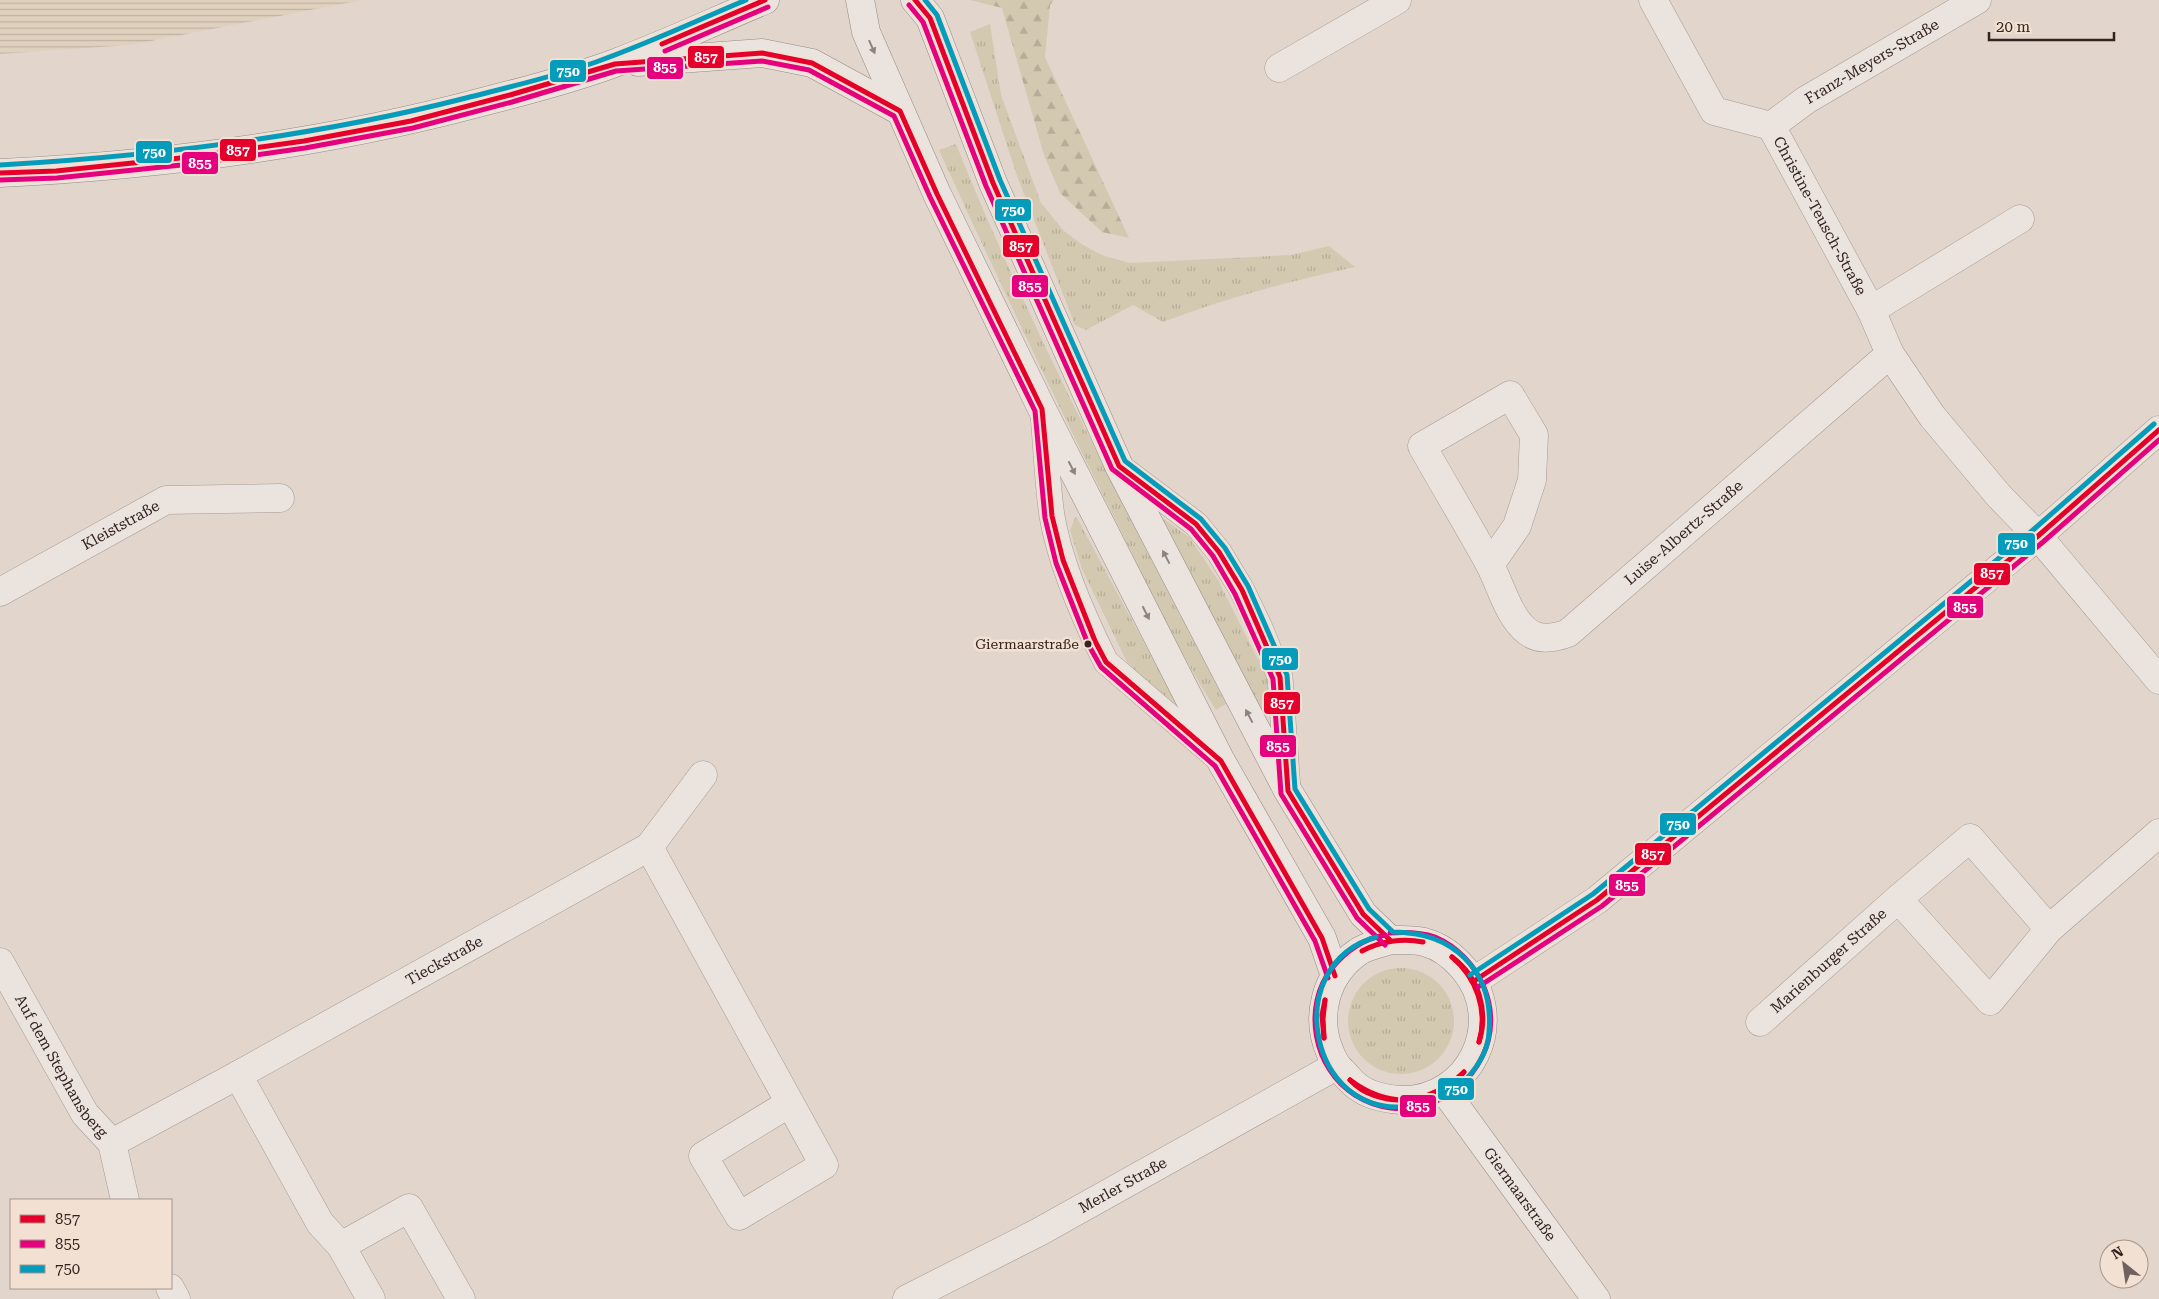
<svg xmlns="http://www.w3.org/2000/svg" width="2159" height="1299" viewBox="0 0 2159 1299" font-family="'Roboto Serif',serif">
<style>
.farmland{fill:url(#farmland-rules)}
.grass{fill:url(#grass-tufts)}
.forest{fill:url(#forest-firs)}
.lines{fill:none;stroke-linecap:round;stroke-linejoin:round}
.service-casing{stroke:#a79b95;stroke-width:26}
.minor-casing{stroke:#a79b95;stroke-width:29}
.tertiary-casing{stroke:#a79b95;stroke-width:29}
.secondary-casing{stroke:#968b86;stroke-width:29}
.service{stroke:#eae3de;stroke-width:25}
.minor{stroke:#eae3de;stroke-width:28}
.tertiary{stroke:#eae3de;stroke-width:28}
.secondary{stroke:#eae3de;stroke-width:28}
.bus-1-casing{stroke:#f2e1d3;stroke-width:9}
.bus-2-casing{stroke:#f2e1d3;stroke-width:9}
.bus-3-casing{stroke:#f2e1d3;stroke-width:9}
.bus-1{stroke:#e4002b;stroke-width:5}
.bus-2{stroke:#e5007d;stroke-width:5}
.bus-3{stroke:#059cbc;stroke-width:5}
.oneway{fill:#8f837e}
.bus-dot{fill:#34231f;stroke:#f2e1d3;stroke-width:2}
.labels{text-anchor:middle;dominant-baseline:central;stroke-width:5;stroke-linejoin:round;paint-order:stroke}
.bus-label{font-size:14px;fill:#34231f;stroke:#f2e1d3;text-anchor:end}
.street-label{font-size:15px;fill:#34231f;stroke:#f2e1d3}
.line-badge{stroke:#f2e1d3;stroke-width:2}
.badge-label{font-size:14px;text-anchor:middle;font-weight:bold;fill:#fff}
</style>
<defs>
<pattern id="farmland-rules" width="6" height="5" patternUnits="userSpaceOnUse" patternTransform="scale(1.25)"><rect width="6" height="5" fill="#e0d0be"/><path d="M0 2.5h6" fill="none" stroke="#c1b2a3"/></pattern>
<pattern id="grass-tufts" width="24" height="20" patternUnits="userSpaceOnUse" patternTransform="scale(1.25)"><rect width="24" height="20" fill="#d3c9b0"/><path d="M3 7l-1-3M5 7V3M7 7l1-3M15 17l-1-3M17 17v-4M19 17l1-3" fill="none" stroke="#b6ac97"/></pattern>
<pattern id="forest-firs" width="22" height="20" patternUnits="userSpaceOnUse" patternTransform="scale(1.25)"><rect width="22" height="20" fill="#d3c9b0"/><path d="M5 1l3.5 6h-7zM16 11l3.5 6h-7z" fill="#b6ac97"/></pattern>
</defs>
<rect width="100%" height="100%" fill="#e2d5cc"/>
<path class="farmland" d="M 0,0 L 362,0 L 130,45 L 0,54 Z"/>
<g class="grass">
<path d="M 990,24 L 1001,95 L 1041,203 L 1064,231 L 1083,245 L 1104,256 L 1130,263 L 1291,255 L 1329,246 L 1355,267 C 1290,281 1225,298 1163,322 L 1133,305 L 1086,330 L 1075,325 L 1017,176 L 970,32 Z"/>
<path d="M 956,144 C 1033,336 1131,520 1226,704 L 1216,710 C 1175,646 1144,577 1110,509 C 1051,391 994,271 939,150 Z"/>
<path d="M 1076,516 L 1178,706 L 1158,694 L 1127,662 L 1082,569 L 1070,530 Z"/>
<path d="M 1162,518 L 1189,537 L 1218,580 L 1267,678 L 1271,712 L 1262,712 Z"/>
<circle cx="1401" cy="1021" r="53"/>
</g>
<path class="forest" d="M 970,0 L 1054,0 L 1050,5 L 1045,57 L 1129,238 L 1102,232 L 1060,193 L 1044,155 L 1002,8 Z"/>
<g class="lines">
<g class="service-casing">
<g id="service">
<path d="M 1043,414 C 1046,447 1047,482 1052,516 C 1060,563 1085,620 1106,662 L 1220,760"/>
<path d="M 1119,466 L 1196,524 L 1219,552 L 1242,590 L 1261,630 L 1280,677 L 1288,791"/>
</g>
</g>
<g class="minor-casing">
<g id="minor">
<path id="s1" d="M 1653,0 L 1714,111 L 1771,126 L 1871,310 L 1890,354 L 1932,416 L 1999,496 L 2038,536 L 2159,680"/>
<path d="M 1279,68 L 1397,0"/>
<path id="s2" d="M 1771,126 L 1806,100 L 1977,0"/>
<path d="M 1871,310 L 2020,219"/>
<path id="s3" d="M 1490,565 L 1517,526 L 1532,480 L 1534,435 L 1510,395 L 1422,446 C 1444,485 1467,523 1489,563 C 1500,583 1508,617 1528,632 C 1540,641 1555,638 1568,633 L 1890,354"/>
<path id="s4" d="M 0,592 L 166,500 L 280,498"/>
<path d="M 649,847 L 824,1165 L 739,1216 L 703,1156 L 790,1103"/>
<path d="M 2049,929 L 1970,838 L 1898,899 L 1990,1001 L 2049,929 L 2159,833"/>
<path id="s5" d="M 0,962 L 85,1114 L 112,1143 L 125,1200"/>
<path id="s6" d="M 1760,1022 L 1898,899"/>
<path d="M 238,1075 L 320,1223 L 341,1246 L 371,1299"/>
<path id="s7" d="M 112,1143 L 238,1075 L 649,847 L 703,775"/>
<path d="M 341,1246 L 409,1208 L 461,1299"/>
<path d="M 170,1288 L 176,1299"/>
<path id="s8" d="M 907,1299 L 1039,1232 L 1336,1066"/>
</g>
</g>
<g class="tertiary-casing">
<path id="tertiary" d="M 1474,981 L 1597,900 L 2038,536 L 2159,430"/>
</g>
<g class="secondary-casing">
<g id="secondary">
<path d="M 860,0 L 866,32 L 937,194 L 1042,409 L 1221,761 L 1322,938 L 1335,976"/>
<path d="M 915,0 L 930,18 L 993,183 L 1119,466 L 1288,791 L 1363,914 L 1390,940 C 1400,940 1414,939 1424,942 C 1440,946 1453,956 1464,969 C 1508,1022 1470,1101 1401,1100 C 1386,1099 1370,1096 1358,1087 C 1352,1083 1347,1076 1342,1071 C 1336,1066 1333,1060 1330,1052 C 1315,1017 1325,975 1358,952 C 1366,946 1380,944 1390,940"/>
<path d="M 638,62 L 762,53 L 812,63 L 900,111"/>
<path d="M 0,173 C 162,165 325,144 482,102 C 526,91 572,79 615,63 C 666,44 715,21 765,0"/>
<path id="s9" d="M 1444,1090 L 1596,1299"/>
</g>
</g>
<use href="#service" class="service"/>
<use href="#minor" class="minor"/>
<use href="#tertiary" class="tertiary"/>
<use href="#secondary" class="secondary"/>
<g class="bus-1-casing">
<g id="bus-1">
<path d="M 915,0 L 930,18 L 993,183 L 1119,466 L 1196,524 L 1219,552 L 1242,590 L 1280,677 L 1288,791 L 1363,914 L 1390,940"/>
<path d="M 662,44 L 765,0"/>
<path d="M 0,173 L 56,171 L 190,157 L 304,141 L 411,121 L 510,95 L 615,64 L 762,53 L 812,63 L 900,111 L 937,194 L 1042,409 L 1052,516 L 1063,560 L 1095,641 L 1106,662 L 1221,761 L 1322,938 L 1335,976"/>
<path d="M 1362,951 C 1380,941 1403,938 1423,942"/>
<path d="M 1452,957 C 1479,977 1489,1011 1479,1042"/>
<path d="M 1452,957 C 1477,978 1488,1011 1479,1042"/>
<path d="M 1474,981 L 1597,900 L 2038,536 L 2159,430"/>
<path d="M 1324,1038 L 1322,1015 L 1325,1000"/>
<path d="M 1324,1038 L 1323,1019 L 1325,1000"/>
<path d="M 1350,1080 C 1366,1092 1385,1100 1405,1100"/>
<path d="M 1350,1080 C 1364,1095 1385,1101 1405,1100"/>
<path d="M 1405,1100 C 1429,1098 1447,1088 1464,1072"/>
<path d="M 1405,1100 C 1429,1099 1449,1090 1464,1072"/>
</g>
</g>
<g class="bus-2-casing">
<g id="bus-2">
<path d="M 909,5 L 923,22 L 986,186 L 1112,469 L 1191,529 L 1213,556 L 1235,594 L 1273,679 L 1281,794 L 1357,918 L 1385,945"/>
<path d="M 665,51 L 768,7"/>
<path d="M 0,180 L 57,178 L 191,164 L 305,148 L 413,128 L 512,102 L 616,71 L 762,61 L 809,70 L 894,116 L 930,197 L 1035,411 L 1045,518 L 1056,563 L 1088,644 L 1101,667 L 1215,766 L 1315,941 L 1328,978"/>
<path d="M 1385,935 C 1363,939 1346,951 1332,968 C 1302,1006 1313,1069 1355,1095 C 1401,1124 1459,1104 1482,1057 C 1505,1012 1480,956 1435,937 C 1420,932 1405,932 1390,933"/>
<path d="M 1478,987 L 1602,906 L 2043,542 L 2159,440"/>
</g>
</g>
<g class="bus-3-casing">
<g id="bus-3">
<path d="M 925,0 L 937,15 L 1000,180 L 1125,461 L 1201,519 L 1225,548 L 1248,586 L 1287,675 L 1295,789 L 1369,909 L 1393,932 C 1454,932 1494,971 1489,1032 C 1488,1056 1472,1075 1455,1090 C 1442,1101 1426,1104 1409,1106 C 1309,1120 1279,965 1376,937"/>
<path d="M 0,165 C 157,156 313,137 466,98 C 509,87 553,77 596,62 C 647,44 696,21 746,0"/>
<path d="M 1470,975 L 1593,894 L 2033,530 L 2154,424"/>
</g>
</g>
<use href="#bus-1" class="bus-1"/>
<use href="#bus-2" class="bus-2"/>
<use href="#bus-3" class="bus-3"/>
</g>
<defs><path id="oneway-solid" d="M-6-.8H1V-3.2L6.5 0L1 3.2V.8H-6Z" transform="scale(1.25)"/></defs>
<g class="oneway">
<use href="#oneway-solid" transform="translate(872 47) rotate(66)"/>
<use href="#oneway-solid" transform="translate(1072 468) rotate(63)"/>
<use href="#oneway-solid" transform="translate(1166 557) rotate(-118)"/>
<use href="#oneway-solid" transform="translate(1146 613) rotate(63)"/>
<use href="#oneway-solid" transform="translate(1249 716) rotate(-118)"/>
</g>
<circle class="bus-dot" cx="1088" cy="644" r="4.5"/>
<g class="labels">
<g class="bus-label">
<text x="1079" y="644">Giermaarstraße</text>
</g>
<g class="street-label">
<text stroke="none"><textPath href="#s2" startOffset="120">Franz-Meyers-Straße</textPath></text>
<text stroke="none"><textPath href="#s1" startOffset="288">Christine-Teusch-Straße</textPath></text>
<text stroke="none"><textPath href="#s4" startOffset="138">Kleiststraße</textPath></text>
<text stroke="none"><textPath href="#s3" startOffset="699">Luise-Albertz-Straße</textPath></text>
<text stroke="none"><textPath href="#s6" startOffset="92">Marienburger Straße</textPath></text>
<text stroke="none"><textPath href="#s7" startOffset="379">Tieckstraße</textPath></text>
<text stroke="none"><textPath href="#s5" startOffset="121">Auf dem Stephansberg</textPath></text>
<text stroke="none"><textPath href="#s8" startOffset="244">Merler Straße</textPath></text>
<text stroke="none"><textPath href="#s9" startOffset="129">Giermaarstraße</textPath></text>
</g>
</g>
<g class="line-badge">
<rect x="687" y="45" width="38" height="24" rx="5" fill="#e4002b"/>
<rect x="646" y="56" width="38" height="24" rx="5" fill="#e5007d"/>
<rect x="549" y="59" width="38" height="24" rx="5" fill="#059cbc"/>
<rect x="219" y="138" width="38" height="24" rx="5" fill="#e4002b"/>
<rect x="135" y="140" width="38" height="24" rx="5" fill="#059cbc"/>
<rect x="181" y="151" width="38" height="24" rx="5" fill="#e5007d"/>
<rect x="994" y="198" width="38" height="24" rx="5" fill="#059cbc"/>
<rect x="1002" y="234" width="38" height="24" rx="5" fill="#e4002b"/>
<rect x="1011" y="274" width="38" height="24" rx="5" fill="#e5007d"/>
<rect x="1997" y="532" width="39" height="24" rx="5" fill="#059cbc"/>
<rect x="1973" y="562" width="38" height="24" rx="5" fill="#e4002b"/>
<rect x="1946" y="595" width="38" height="24" rx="5" fill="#e5007d"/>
<rect x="1261" y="647" width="38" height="24" rx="5" fill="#059cbc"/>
<rect x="1263" y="691" width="38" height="24" rx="5" fill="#e4002b"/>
<rect x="1259" y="734" width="38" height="24" rx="5" fill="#e5007d"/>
<rect x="1659" y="812" width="38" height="24" rx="5" fill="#059cbc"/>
<rect x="1634" y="842" width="38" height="24" rx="5" fill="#e4002b"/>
<rect x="1608" y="873" width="38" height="24" rx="5" fill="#e5007d"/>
<rect x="1437" y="1077" width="38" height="24" rx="5" fill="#059cbc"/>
<rect x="1399" y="1094" width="38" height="24" rx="5" fill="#e5007d"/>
</g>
<g class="badge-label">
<text x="706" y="62">857</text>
<text x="665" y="72">855</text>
<text x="568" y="76">750</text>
<text x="238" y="155">857</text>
<text x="154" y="157">750</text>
<text x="200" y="168">855</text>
<text x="1013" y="215">750</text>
<text x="1021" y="251">857</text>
<text x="1030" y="291">855</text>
<text x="2016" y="548">750</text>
<text x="1992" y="578">857</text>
<text x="1965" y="612">855</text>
<text x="1280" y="664">750</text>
<text x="1282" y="708">857</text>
<text x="1278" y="751">855</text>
<text x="1678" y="829">750</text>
<text x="1653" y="859">857</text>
<text x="1627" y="890">855</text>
<text x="1456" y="1094">750</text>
<text x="1418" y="1111">855</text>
</g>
<rect x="10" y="1199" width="162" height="90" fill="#f2e1d3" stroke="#a6958b"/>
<rect x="20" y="1215" width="25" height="8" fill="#e4002b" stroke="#a6958b"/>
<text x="55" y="1224" font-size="15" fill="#34231f">857</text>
<rect x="20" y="1240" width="25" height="8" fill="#e5007d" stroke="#a6958b"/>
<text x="55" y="1249" font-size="15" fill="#34231f">855</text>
<rect x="20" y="1265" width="25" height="8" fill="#059cbc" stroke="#a6958b"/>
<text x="55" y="1274" font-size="15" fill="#34231f">750</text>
<g transform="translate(2124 1264) rotate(330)"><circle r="24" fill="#f2e1d3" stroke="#a6958b"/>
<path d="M0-4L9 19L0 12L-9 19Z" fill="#71615c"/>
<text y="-8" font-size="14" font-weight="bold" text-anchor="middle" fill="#34231f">N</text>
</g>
<path d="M1989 32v8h125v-8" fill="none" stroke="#34231f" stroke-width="2.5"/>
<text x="1996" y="32" font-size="15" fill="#34231f" stroke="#f2e1d3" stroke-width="4" paint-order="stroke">20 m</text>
</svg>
